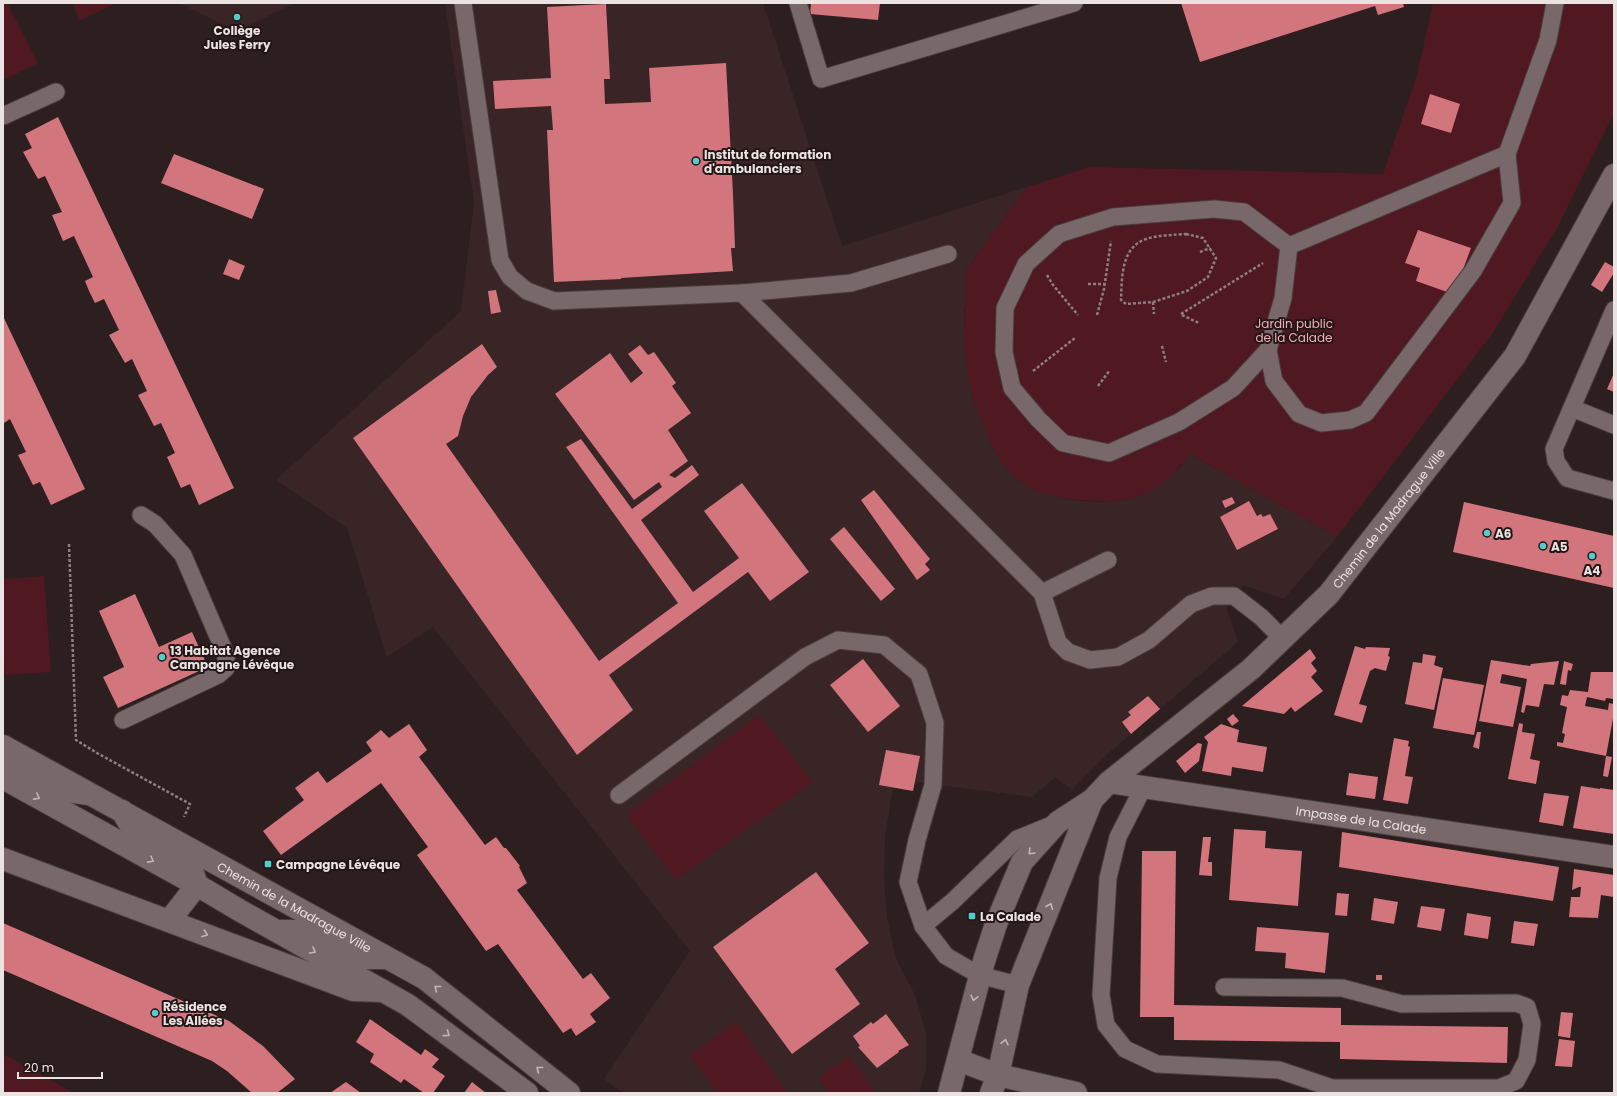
<svg xmlns="http://www.w3.org/2000/svg" width="1617" height="1096" viewBox="0 0 1617 1096" font-family="Poppins,sans-serif">
<style>
.built{fill:#3a2526}
.green{fill:#501821}
.building{fill:#d2757d}
.lines{fill:none;stroke-linecap:round;stroke-linejoin:round}
.lane-casing{stroke:#483d3e;stroke-width:19}
.street-casing{stroke:#483d3e;stroke-width:24}
.secondary-casing{stroke:#483d3e;stroke-width:24}
.path{stroke:#8b7f80;stroke-width:2.5;stroke-dasharray:3 2;stroke-linecap:butt}
.lane{stroke:#796869;stroke-width:17}
.street{stroke:#796869;stroke-width:22}
.secondary{stroke:#796869;stroke-width:22}
.oneway{stroke:#c3b7b8}
.poi-dot{fill:#52cdcc;stroke:#231617;stroke-width:1.5}
.labels{text-anchor:middle;dominant-baseline:central;stroke-width:4;stroke-linejoin:round;paint-order:stroke}
.poi-label{font-size:12px;font-weight:bold;fill:#ebe2e2;stroke:#231617;text-anchor:start}
.park-label{font-size:12px;fill:#f8aeb3;stroke:#231617}
.street-label{font-size:12px;fill:#ebe2e2;stroke:#231617}
</style>
<rect width="100%" height="100%" fill="#2d1f20"/>
<g class="built">
<path d="M 178,3 L 295,3 L 237,31 Z"/>
<path d="M 445,3 L 763,3 L 842,246 L 1027,187 L 965,271 L 967,291 L 964,312 L 964,338 L 971,393 L 994,450 L 1011,473 L 1022,483 L 1031,487 L 1050,495 L 1072,500 L 1100,502 L 1125,500 L 1143,495 L 1180,468 L 1190,454 L 1337,537 L 1284,599 L 1243,585 L 1226,607 L 1238,642 L 1105,756 L 1072,790 L 1055,777 L 1032,797 L 915,782 L 913,791 L 893,787 L 885,837 L 884,880 L 887,917 L 896,959 L 915,995 L 926,1033 L 926,1069 L 919,1093 L 623,1093 L 604,1079 L 690,951 L 433,627 L 387,657 L 347,528 L 276,480 L 461,311 L 474,203 Z"/>
</g>
<g class="green">
<path d="M 3,3 L 7,3 L 38,63 L 3,80 Z"/>
<path d="M 72,3 L 117,3 L 80,20 Z"/>
<path d="M 1433,3 L 1614,3 L 1614,113 L 1556,230 L 1492,334 L 1337,537 L 1190,454 C 1166,488 1138,504 1095,501 C 1071,500 1043,497 1022,483 C 999,467 989,439 979,414 C 976,407 973,399 971,392 C 967,374 965,355 964,337 C 964,315 967,293 965,271 L 1027,187 L 1090,167 L 1383,174 L 1417,75 Z"/>
<path d="M 44,576 L 51,672 L 5,675 L 3,643 L 3,579 Z"/>
<path d="M 759,715 L 813,782 L 676,880 L 626,815 Z"/>
<path d="M 736,1022 L 788,1093 L 717,1093 L 690,1055 Z"/>
<path d="M 3,1054 L 74,1093 L 3,1093 Z"/>
<path d="M 849,1056 L 876,1093 L 829,1093 L 818,1078 Z"/>
</g>
<g class="building">
<path d="M 811,3 L 880,3 L 878,20 L 810,14 Z"/>
<path d="M 1181,3 L 1403,3 L 1404,7 L 1378,15 L 1375,6 L 1200,62 Z"/>
<path d="M 606,4 L 610,79 L 604,79 L 605,104 L 651,102 L 649,68 L 726,63 L 733,194 L 735,248 L 731,248 L 733,271 L 621,278 L 621,279 L 554,282 L 547,130 L 553,130 L 551,106 L 495,109 L 493,81 L 551,78 L 547,7 Z"/>
<path d="M 1430,94 L 1460,104 L 1451,133 L 1421,124 Z"/>
<path d="M 58,117 L 234,488 L 199,505 L 190,484 L 181,488 L 167,457 L 175,453 L 161,423 L 154,426 L 138,395 L 147,391 L 132,359 L 125,363 L 109,335 L 119,330 L 104,299 L 95,303 L 89,291 L 85,281 L 93,277 L 74,236 L 63,241 L 52,215 L 62,212 L 45,176 L 38,179 L 23,152 L 32,148 L 25,134 Z"/>
<path d="M 174,154 L 264,189 L 252,219 L 161,183 Z"/>
<path d="M 1418,230 L 1471,248 L 1458,283 L 1450,293 L 1416,281 L 1420,268 L 1405,263 Z"/>
<path d="M 229,259 L 245,266 L 239,280 L 223,274 Z"/>
<path d="M 1605,262 L 1614,267 L 1614,273 L 1602,292 L 1591,285 Z"/>
<path d="M 496,290 L 501,312 L 491,314 L 488,291 Z"/>
<path d="M 3,316 L 85,489 L 51,505 L 40,482 L 33,485 L 18,455 L 26,452 L 10,419 L 4,423 L 3,421 Z"/>
<path d="M 482,344 L 497,367 L 488,375 L 471,397 L 463,416 L 458,436 L 446,444 L 599,661 L 678,603 L 566,447 L 581,439 L 632,509 L 662,487 L 659,482 L 634,500 L 555,394 L 610,353 L 631,383 L 643,373 L 628,354 L 640,345 L 648,355 L 654,352 L 676,383 L 672,386 L 691,413 L 668,430 L 688,461 L 669,475 L 675,478 L 692,465 L 699,475 L 641,520 L 693,592 L 739,558 L 704,511 L 742,483 L 809,572 L 770,601 L 748,572 L 609,675 L 633,710 L 577,755 L 353,438 Z"/>
<path d="M 1614,373 L 1614,392 L 1607,389 Z"/>
<path d="M 874,490 L 930,559 L 925,564 L 930,570 L 917,580 L 861,500 Z"/>
<path d="M 1232,497 L 1235,503 L 1225,508 L 1222,501 Z"/>
<path d="M 1249,501 L 1257,516 L 1261,514 L 1263,517 L 1270,514 L 1278,529 L 1237,550 L 1220,517 Z"/>
<path d="M 1464,502 L 1614,536 L 1614,588 L 1453,552 Z"/>
<path d="M 844,527 L 895,589 L 881,601 L 830,539 Z"/>
<path d="M 135,594 L 159,647 L 192,632 L 208,667 L 118,708 L 103,677 L 124,667 L 99,611 Z"/>
<path d="M 1355,646 L 1365,649 L 1366,647 L 1390,648 L 1388,656 L 1390,657 L 1386,671 L 1375,668 L 1370,671 L 1359,704 L 1367,706 L 1362,723 L 1334,715 Z"/>
<path d="M 1310,649 L 1316,658 L 1311,663 L 1317,671 L 1311,677 L 1323,691 L 1295,712 L 1291,707 L 1284,714 L 1242,706 Z"/>
<path d="M 1423,654 L 1436,656 L 1434,665 L 1443,668 L 1434,710 L 1405,704 L 1413,662 L 1422,663 Z"/>
<path d="M 863,659 L 900,706 L 868,732 L 830,685 Z"/>
<path d="M 1491,660 L 1530,666 L 1531,664 L 1559,661 L 1554,685 L 1544,684 L 1539,707 L 1526,705 L 1524,713 L 1521,712 L 1527,679 L 1502,674 L 1500,683 L 1521,687 L 1513,727 L 1479,721 Z"/>
<path d="M 1564,661 L 1573,664 L 1571,671 L 1568,670 L 1566,685 L 1560,684 Z"/>
<path d="M 1591,672 L 1614,672 L 1614,699 L 1606,698 L 1605,701 L 1587,697 L 1585,706 L 1608,710 L 1609,703 L 1614,704 L 1614,713 L 1606,756 L 1557,746 L 1557,742 L 1563,743 L 1565,734 L 1562,733 L 1567,707 L 1560,705 L 1562,695 L 1568,696 L 1570,690 L 1588,692 Z"/>
<path d="M 1443,678 L 1484,685 L 1474,735 L 1433,728 Z"/>
<path d="M 1148,696 L 1160,709 L 1131,734 L 1122,722 L 1131,715 L 1128,712 Z"/>
<path d="M 1233,714 L 1239,721 L 1232,726 L 1227,719 Z"/>
<path d="M 1519,723 L 1523,724 L 1522,732 L 1535,734 L 1530,759 L 1540,761 L 1536,784 L 1508,779 Z"/>
<path d="M 409,724 L 427,750 L 419,757 L 485,845 L 496,837 L 504,848 L 506,848 L 520,866 L 519,867 L 527,883 L 517,890 L 583,979 L 591,973 L 610,998 L 590,1014 L 596,1022 L 576,1036 L 571,1028 L 563,1033 L 498,944 L 486,951 L 417,855 L 428,847 L 381,783 L 281,855 L 263,831 L 304,800 L 295,788 L 318,771 L 327,783 L 372,751 L 366,742 L 381,730 L 389,738 Z"/>
<path d="M 1221,724 L 1239,730 L 1237,742 L 1267,747 L 1263,772 L 1232,767 L 1231,776 L 1202,771 L 1208,742 L 1204,737 Z"/>
<path d="M 1477,732 L 1481,732 L 1479,749 L 1473,747 Z"/>
<path d="M 1394,738 L 1409,741 L 1408,746 L 1410,747 L 1405,776 L 1413,777 L 1408,804 L 1383,800 Z"/>
<path d="M 1198,743 L 1202,744 L 1199,761 L 1185,773 L 1176,761 Z"/>
<path d="M 886,750 L 920,756 L 913,791 L 879,785 Z"/>
<path d="M 1606,756 L 1612,757 L 1608,777 L 1603,776 Z"/>
<path d="M 1349,773 L 1378,777 L 1375,799 L 1346,795 Z"/>
<path d="M 1581,786 L 1600,789 L 1600,788 L 1614,790 L 1614,834 L 1573,828 Z"/>
<path d="M 1544,793 L 1569,796 L 1563,826 L 1539,822 Z"/>
<path d="M 1234,829 L 1266,831 L 1265,848 L 1302,851 L 1298,906 L 1229,900 Z"/>
<path d="M 1342,832 L 1559,867 L 1553,901 L 1339,867 Z"/>
<path d="M 1203,837 L 1211,837 L 1208,862 L 1212,862 L 1212,876 L 1199,875 Z"/>
<path d="M 1142,851 L 1176,851 L 1174,1005 L 1341,1008 L 1341,1025 L 1508,1027 L 1507,1063 L 1340,1059 L 1340,1042 L 1174,1040 L 1174,1017 L 1140,1017 Z"/>
<path d="M 1574,869 L 1614,875 L 1614,897 L 1601,895 L 1598,918 L 1569,917 L 1571,897 L 1580,897 L 1581,887 L 1579,887 L 1572,890 Z"/>
<path d="M 816,872 L 869,943 L 835,969 L 860,1004 L 792,1054 L 713,947 Z"/>
<path d="M 1337,893 L 1349,894 L 1347,916 L 1335,915 Z"/>
<path d="M 1374,898 L 1398,902 L 1394,924 L 1371,920 Z"/>
<path d="M 1421,906 L 1445,909 L 1441,931 L 1417,927 Z"/>
<path d="M 1467,913 L 1491,917 L 1488,939 L 1464,935 Z"/>
<path d="M 1514,921 L 1538,924 L 1534,946 L 1511,943 Z"/>
<path d="M 3,923 L 229,1021 L 263,1046 L 295,1079 L 277,1093 L 252,1093 L 227,1071 L 212,1061 L 3,970 Z"/>
<path d="M 1257,927 L 1329,933 L 1325,973 L 1285,968 L 1286,953 L 1255,951 Z"/>
<rect x="1376" y="975" width="6" height="5"/>
<path d="M 1561,1012 L 1573,1013 L 1570,1038 L 1558,1036 Z"/>
<path d="M 886,1014 L 909,1045 L 898,1051 L 899,1052 L 877,1068 L 858,1047 L 860,1046 L 853,1036 L 871,1022 L 873,1024 Z"/>
<path d="M 370,1019 L 421,1055 L 425,1049 L 439,1059 L 432,1067 L 445,1076 L 433,1093 L 424,1093 L 404,1079 L 401,1083 L 370,1062 L 374,1054 L 356,1042 Z"/>
<path d="M 1559,1039 L 1575,1041 L 1572,1067 L 1555,1066 Z"/>
<path d="M 346,1082 L 361,1093 L 330,1093 Z"/>
<path d="M 472,1082 L 486,1093 L 464,1093 Z"/>
</g>
<g class="lines">
<g class="lane-casing">
<g id="lane">
<path d="M 463,3 L 500,260 L 510,277 L 527,291 L 554,301 L 742,293 L 1042,593 L 1058,642 L 1068,652 L 1090,660 L 1118,657 L 1149,640 L 1191,604 L 1212,596 L 1234,596 L 1261,617 L 1283,639"/>
<path d="M 798,3 L 821,79 L 1074,3"/>
<path d="M 3,116 L 56,92"/>
<path d="M 1214,209 L 1244,212 L 1289,246 L 1283,298 L 1268,350 L 1233,388 L 1179,422 L 1109,453 L 1063,443 L 1039,420 L 1012,388 L 1004,352 L 1005,308 L 1026,264 L 1059,234 L 1113,217 Z"/>
<path d="M 1289,246 L 1507,154 L 1548,40 L 1555,3"/>
<path d="M 742,293 L 851,283 L 948,254"/>
<path d="M 1614,310 L 1554,449 L 1556,461 L 1567,478 L 1614,491"/>
<path d="M 1268,350 L 1274,381 L 1299,414 L 1321,423 L 1350,420 L 1366,413 L 1473,271 L 1512,203 L 1507,154"/>
<path d="M 1572,408 L 1614,425"/>
<path d="M 1042,593 L 1108,560"/>
<path d="M 123,720 L 218,675 L 226,668 L 226,655 L 183,555 L 155,524 L 141,515"/>
<path d="M 1143,788 L 1118,837 L 1108,878 L 1101,995 L 1106,1025 L 1125,1049 L 1157,1064 L 1279,1070 L 1332,1088 L 1499,1088 L 1516,1081 L 1527,1060 L 1532,1024 L 1527,1007 L 1516,1003 L 1402,1004 L 1342,988 L 1224,987"/>
<path d="M 619,795 L 805,657 L 838,640 L 884,645 L 919,674 L 935,723 L 933,785 L 917,840 L 908,882 L 923,926 L 946,956 L 979,975 L 1018,985"/>
<path d="M 923,926 L 953,901 L 1017,839 L 1054,824"/>
</g>
</g>
<g class="street-casing">
<g id="street">
<path d="M 3,764 L 8,764 L 54,789 L 88,794"/>
<path id="s1" d="M 1109,782 L 1614,857"/>
<path d="M 122,811 L 134,831 L 190,864 L 197,885 L 169,921"/>
<path d="M 3,859 L 353,990 L 383,991"/>
<path d="M 278,931 L 304,931 L 359,958 L 387,958"/>
<path d="M 958,1060 L 998,1075 L 1076,1093"/>
</g>
</g>
<g class="secondary-casing">
<g id="secondary">
<path id="s2" d="M 3,746 L 424,978 L 569,1093"/>
<path d="M 3,778 L 197,885 L 239,910 L 408,1005 L 527,1093"/>
<path id="s3" d="M 949,1093 L 984,961 L 996,924 L 1022,862 L 1058,822 L 1092,800 L 1109,782 L 1251,669 L 1329,594 L 1515,356 L 1614,175"/>
<path d="M 991,1093 L 998,1075 L 1018,985 L 1092,800"/>
</g>
</g>
<g class="path">
<path d="M 1186,234 L 1203,238 L 1216,258 L 1208,277 L 1187,291 L 1153,302 L 1126,304 L 1121,300 C 1122,276 1121,248 1146,239 C 1158,235 1174,235 1186,234 Z"/>
<path d="M 1200,252 L 1210,248"/>
<path d="M 1047,275 L 1053,285 L 1078,315"/>
<path d="M 1088,284 L 1105,284"/>
<path d="M 1153,302 L 1154,314"/>
<path d="M 1181,314 L 1263,263"/>
<path d="M 1097,315 L 1104,289 L 1111,241"/>
<path d="M 1182,315 L 1199,323"/>
<path d="M 1162,346 L 1166,362"/>
<path d="M 1033,371 L 1075,338"/>
<path d="M 1098,386 L 1110,370"/>
<path d="M 69,544 L 76,740 L 97,753 L 190,804 L 184,817"/>
</g>
<use href="#lane" class="lane"/>
<use href="#street" class="street"/>
<use href="#secondary" class="secondary"/>
</g>
<defs><path id="oneway-chevron" d="M-2-3.5L2.5 0L-2 3.5" fill="none" stroke-width="1.6" stroke-linecap="round" stroke-linejoin="round"/></defs>
<g class="oneway">
<use href="#oneway-chevron" transform="translate(37 797) rotate(29)"/>
<use href="#oneway-chevron" transform="translate(1031 852) rotate(133)"/>
<use href="#oneway-chevron" transform="translate(151 860) rotate(29)"/>
<use href="#oneway-chevron" transform="translate(1050 906) rotate(-68)"/>
<use href="#oneway-chevron" transform="translate(205 934) rotate(21)"/>
<use href="#oneway-chevron" transform="translate(313 951) rotate(30)"/>
<use href="#oneway-chevron" transform="translate(437 988) rotate(-142)"/>
<use href="#oneway-chevron" transform="translate(974 998) rotate(104)"/>
<use href="#oneway-chevron" transform="translate(447 1034) rotate(37)"/>
<use href="#oneway-chevron" transform="translate(1005 1042) rotate(-77)"/>
<use href="#oneway-chevron" transform="translate(539 1069) rotate(-142)"/>
</g>
<g class="poi-dot">
<circle cx="237" cy="17" r="4"/>
<circle cx="696" cy="161" r="4"/>
<circle cx="1487" cy="533" r="4"/>
<circle cx="1543" cy="546" r="4"/>
<circle cx="1592" cy="556" r="4"/>
<circle cx="162" cy="657" r="4"/>
<rect x="264" y="860" width="8" height="8" rx="2"/>
<rect x="968" y="912" width="8" height="8" rx="2"/>
<circle cx="155" cy="1013" r="4"/>
</g>
<g class="labels">
<g class="poi-label">
<text x="237" y="30" text-anchor="middle">Collège<tspan x="237" dy="14">Jules Ferry</tspan></text>
<text x="704" y="154">Institut de formation<tspan x="704" dy="14">d'ambulanciers</tspan></text>
<text x="1495" y="533">A6</text>
<text x="1551" y="546">A5</text>
<text x="1592" y="570" text-anchor="middle">A4</text>
<text x="170" y="650">13 Habitat Agence<tspan x="170" dy="14">Campagne Lévêque</tspan></text>
<text x="276" y="864">Campagne Lévêque</text>
<text x="980" y="916">La Calade</text>
<text x="163" y="1006">Résidence<tspan x="163" dy="14">Les Allées</tspan></text>
</g>
<g class="park-label">
<text x="1294" y="323">Jardin public<tspan x="1294" dy="14">de la Calade</tspan></text>
</g>
<g class="street-label">
<text stroke="none"><textPath href="#s3" startOffset="748">Chemin de la Madrague Ville</textPath></text>
<text stroke="none"><textPath href="#s1" startOffset="255">Impasse de la Calade</textPath></text>
<text stroke="none"><textPath href="#s2" startOffset="333">Chemin de la Madrague Ville</textPath></text>
</g>
</g>
<rect width="1617" height="1096" fill="none" stroke="#ebe2e2" stroke-width="8"/>
<path d="M18 1072v6h84v-6" fill="none" stroke="#ebe2e2" stroke-width="2"/>
<text x="24" y="1072" font-size="12" fill="#ebe2e2" stroke="#231617" stroke-width="3" paint-order="stroke">20 m</text>
</svg>
